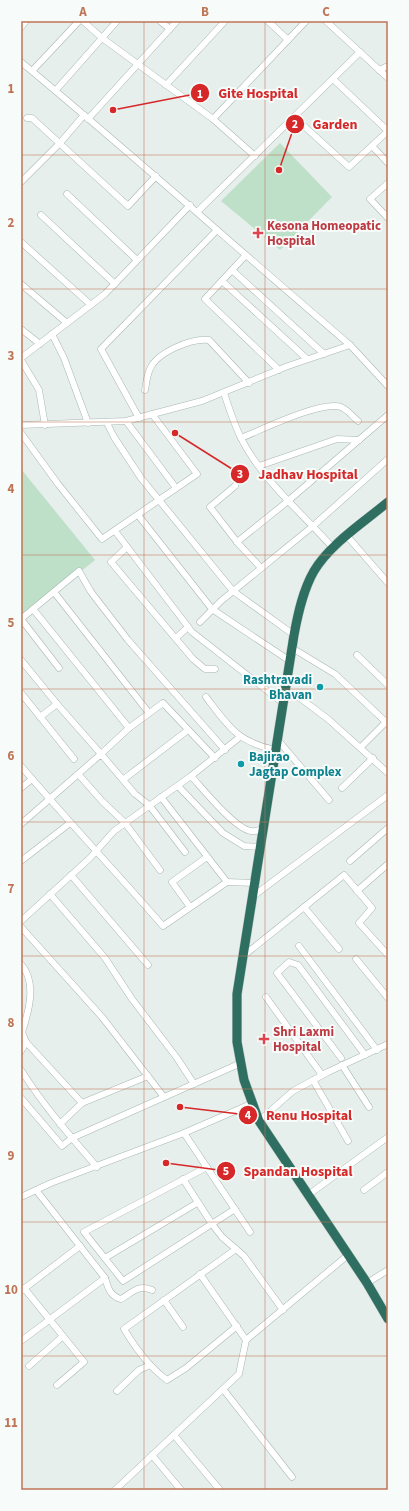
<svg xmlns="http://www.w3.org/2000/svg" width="409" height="1511" viewBox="0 0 409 1511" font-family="'Source Sans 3',sans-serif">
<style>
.green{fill:#bfe0c8}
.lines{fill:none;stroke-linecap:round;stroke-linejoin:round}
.minor-casing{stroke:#a8b8b2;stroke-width:7}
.highway-casing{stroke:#c2cac8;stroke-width:10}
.minor{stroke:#fff;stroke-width:6}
.highway{stroke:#2f6f62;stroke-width:9}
.grid{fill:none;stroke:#c07456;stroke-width:1;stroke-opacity:0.55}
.health-dot{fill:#e0444e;stroke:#f7fbf9;stroke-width:1.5}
.culture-dot{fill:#0f9aa8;stroke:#f7fbf9;stroke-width:1.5}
.labels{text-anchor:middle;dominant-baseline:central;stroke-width:4;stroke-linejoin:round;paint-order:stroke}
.health-label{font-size:13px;font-weight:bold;fill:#be3a42;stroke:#f7fbf9;text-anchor:start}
.culture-label{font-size:13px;font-weight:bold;fill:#0d838f;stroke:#f7fbf9;text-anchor:end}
.leader{fill:none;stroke:#d62828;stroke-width:1.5}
.callout-dot{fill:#d62828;stroke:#f7fbf9;stroke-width:1.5}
.mark-label{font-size:12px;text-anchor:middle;font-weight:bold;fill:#fff}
.callout-label{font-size:14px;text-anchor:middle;font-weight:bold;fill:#d62828;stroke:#f7fbf9;stroke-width:4;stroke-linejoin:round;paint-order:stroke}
.neatline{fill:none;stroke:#c07456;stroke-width:1.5}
.grid-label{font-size:13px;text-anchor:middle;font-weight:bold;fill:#c07456}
</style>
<rect width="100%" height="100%" fill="#e6efeb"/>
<g class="green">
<path d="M 280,143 L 332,197 L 280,250 L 221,201 Z"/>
<path d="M 21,469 L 95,560 L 21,619 Z"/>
</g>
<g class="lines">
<g class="minor-casing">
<g id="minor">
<path d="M 83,21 L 102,38 L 213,119 L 255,156"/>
<path d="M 160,21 L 170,29"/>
<path d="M 268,21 L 288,40"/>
<path d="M 326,21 L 388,78"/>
<path d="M 21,27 L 26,21"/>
<path d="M 21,62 C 132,154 240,251 350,345"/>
<path d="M 379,70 L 388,66"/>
<path d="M 32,71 L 79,21"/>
<path d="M 333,79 L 388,131"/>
<path d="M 166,85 L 225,21"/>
<path d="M 56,90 L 117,21"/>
<path d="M 294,117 L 349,167 L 388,131"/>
<path d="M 27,118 L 32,118 L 128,206 L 156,176"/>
<path d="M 88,119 L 177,21"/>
<path d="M 213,119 L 306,21"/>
<path d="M 372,146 L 388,163"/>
<path d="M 21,182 L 60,143 L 84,115"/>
<path d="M 388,183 L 370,199 L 388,218"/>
<path d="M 67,194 L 137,260"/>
<path d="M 197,212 L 360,52"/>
<path d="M 41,215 L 115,284"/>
<path d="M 21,242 L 91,305"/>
<path d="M 245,256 L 205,299 L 279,370"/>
<path d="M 232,270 L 324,354"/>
<path d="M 222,281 L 307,359"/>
<path d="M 21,284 L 67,323"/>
<path d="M 21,329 L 40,344"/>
<path d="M 52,334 L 64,358 L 88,423"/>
<path d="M 21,358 L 105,294 L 190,205"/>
<path d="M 21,360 L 39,390 L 45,425"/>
<path d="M 145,390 C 146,384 147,375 150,369 C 157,352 192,338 209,340 L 249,383"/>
<path d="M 224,393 C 229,408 234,424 241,438 C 261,479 303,514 333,548"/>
<path d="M 139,418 L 101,349 L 217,230"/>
<path d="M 126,421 L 176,488"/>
<path d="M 107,423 L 114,437 L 141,478 L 233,591 L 294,635"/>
<path d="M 21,425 L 126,421 L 202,401 L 288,366 L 350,345 L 388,386"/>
<path d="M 21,433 L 58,484 L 102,539 L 197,474 L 152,414"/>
<path d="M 241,438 C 261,430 322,400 341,407 C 347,409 353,417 358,421"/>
<path d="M 259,466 L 337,439 L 359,440"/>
<path d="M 235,486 L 210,507 L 237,542 L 288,501 L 388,415"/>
<path d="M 138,515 L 212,609 L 290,661"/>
<path d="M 115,531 L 192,632 L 283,703"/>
<path d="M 347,536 L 388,583"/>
<path d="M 237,542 L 261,568"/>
<path d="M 127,547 L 111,562 L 193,659 L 205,669 L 215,669"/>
<path d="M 54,592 L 149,713"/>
<path d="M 33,609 L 129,728"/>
<path d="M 21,619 L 79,571 L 91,592 L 128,640 L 225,750"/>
<path d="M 21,619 L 59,668"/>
<path d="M 200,622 L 221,601 L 313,526 L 388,459"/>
<path d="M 176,638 L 188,627"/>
<path d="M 292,648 L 335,674 L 388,724"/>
<path d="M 357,655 L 388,685"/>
<path d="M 21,660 L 57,704"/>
<path d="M 21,693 L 74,759"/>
<path d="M 285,693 L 300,698 L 328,719 L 388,773"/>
<path d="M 206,697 C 229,727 237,742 276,750"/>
<path d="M 40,717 L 57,704 L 101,754 L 129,728 L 163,703 L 215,758"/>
<path d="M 277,739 L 329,800"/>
<path d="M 361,747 L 386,722"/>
<path d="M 21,766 C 67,820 116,872 163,926 L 227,882 L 161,797"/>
<path d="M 79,775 L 102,801 L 125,823 L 160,870"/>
<path d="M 191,776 C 203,789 235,829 251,831 C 255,832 259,830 263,829"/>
<path d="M 124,779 L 188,730"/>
<path d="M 178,786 L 223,833 L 244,846 L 260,847"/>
<path d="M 21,788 L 32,779"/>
<path d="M 342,788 L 373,758"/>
<path d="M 21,824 L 101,754 L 135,794 L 149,805 L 185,852"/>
<path d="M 21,861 L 70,823"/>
<path d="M 350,861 L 388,828"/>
<path d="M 71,875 L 148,965"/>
<path d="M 227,882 L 254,883"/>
<path d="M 357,891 L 388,864"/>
<path d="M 50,894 L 105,958 L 132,999 L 177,1058 L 194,1084"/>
<path d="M 252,897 L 388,795"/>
<path d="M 190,907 L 172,882 L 207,857"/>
<path d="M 304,907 L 339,949"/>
<path d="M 21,921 L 90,858 L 114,831 L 191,776 L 240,737"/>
<path d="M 21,927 L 102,1017 L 164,1097"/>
<path d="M 299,946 L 377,1050"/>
<path d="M 242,957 L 344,875 L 372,908 L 359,923 L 388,955"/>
<path d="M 356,959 L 388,998"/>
<path d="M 21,964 C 37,982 29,1011 22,1032 L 26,1042 L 82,1103"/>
<path d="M 266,997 L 322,1075"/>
<path d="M 21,1051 L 26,1042"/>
<path d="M 341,1058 L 277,973 L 289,962 L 298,965 L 365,1055"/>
<path d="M 342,1065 L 369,1107"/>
<path d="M 21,1070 C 43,1105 70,1136 97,1167"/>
<path d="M 313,1080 L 348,1141"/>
<path d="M 21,1098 L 62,1146 L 72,1138 L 241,1063"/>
<path d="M 259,1121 L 293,1091 L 328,1072 L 388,1044"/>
<path d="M 60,1124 L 82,1103 L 148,1076"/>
<path d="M 184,1133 L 250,1232"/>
<path d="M 207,1167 L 84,1232 L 123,1281 L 235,1209"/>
<path d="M 183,1179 L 212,1224 L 222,1237 L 244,1256 L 283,1310"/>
<path d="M 36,1190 L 105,1278 C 108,1288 110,1296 121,1299 C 132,1293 138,1284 152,1290"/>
<path d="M 364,1190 L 388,1172"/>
<path d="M 308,1195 L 388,1137"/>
<path d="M 21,1197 L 51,1183 L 184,1133 L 253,1103"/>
<path d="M 236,1249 L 124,1329 C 136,1349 149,1367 167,1380 L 186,1368 L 237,1326"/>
<path d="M 105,1258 L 197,1203"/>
<path d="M 200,1274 L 246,1340"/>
<path d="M 367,1283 L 388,1270"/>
<path d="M 24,1288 L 84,1362 L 57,1385"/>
<path d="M 21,1291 L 80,1246"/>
<path d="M 164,1300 L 183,1327"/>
<path d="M 21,1341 L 105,1278"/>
<path d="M 29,1366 L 63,1336"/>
<path d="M 223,1389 L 292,1477"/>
<path d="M 117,1391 L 139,1370 L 150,1365"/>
<path d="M 174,1435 L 220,1490"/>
<path d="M 152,1455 L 181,1490"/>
<path d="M 115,1490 L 239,1374 L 246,1340 L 348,1255"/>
</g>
</g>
<g class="highway-casing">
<path id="highway" d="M 388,502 C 364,522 330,544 314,571 C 303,590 298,613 294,635 L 237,994 L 237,1042 L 244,1080 L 259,1121 L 367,1283 L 388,1319"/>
</g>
<use href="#minor" class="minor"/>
<use href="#highway" class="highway"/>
</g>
<path class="grid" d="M 144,21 L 144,1490M 265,21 L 265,1490M 21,155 L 388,155M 21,289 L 388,289M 21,422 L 388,422M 21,555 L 388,555M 21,689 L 388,689M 21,822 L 388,822M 21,956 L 388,956M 21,1089 L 388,1089M 21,1222 L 388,1222M 21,1356 L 388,1356"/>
<g class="health-dot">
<path d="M256 227h4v4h4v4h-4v4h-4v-4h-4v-4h4z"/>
<path d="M262 1033h4v4h4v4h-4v4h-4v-4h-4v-4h4z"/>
</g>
<g class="culture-dot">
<circle cx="320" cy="687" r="4"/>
<circle cx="241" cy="764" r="4"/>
</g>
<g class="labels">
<g class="health-label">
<text x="267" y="226">Kesona Homeopatic<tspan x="267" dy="15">Hospital</tspan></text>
<text x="273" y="1032">Shri Laxmi<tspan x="273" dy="15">Hospital</tspan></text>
</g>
<g class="culture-label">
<text x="312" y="680">Rashtravadi<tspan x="312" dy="15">Bhavan</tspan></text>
<text x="249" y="757" text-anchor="start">Bajirao<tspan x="249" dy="15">Jagtap Complex</tspan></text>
</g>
</g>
<path class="leader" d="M113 110L200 93M279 170L295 124M175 433L240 474M180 1107L248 1115M166 1163L226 1171"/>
<g class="callout-dot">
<circle cx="113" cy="110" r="4"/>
<circle cx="279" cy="170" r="4"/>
<circle cx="175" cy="433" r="4"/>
<circle cx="180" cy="1107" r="4"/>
<circle cx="166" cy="1163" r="4"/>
<circle cx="200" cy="93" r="10"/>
<circle cx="295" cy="124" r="10"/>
<circle cx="240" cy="474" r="10"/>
<circle cx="248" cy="1115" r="10"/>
<circle cx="226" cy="1171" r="10"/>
</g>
<g class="mark-label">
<text x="200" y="98">1</text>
<text x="295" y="128">2</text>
<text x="240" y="478">3</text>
<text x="248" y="1119">4</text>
<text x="226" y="1175">5</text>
</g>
<g class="callout-label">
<text x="258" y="98">Gite Hospital</text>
<text x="335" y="129">Garden</text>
<text x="308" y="479">Jadhav Hospital</text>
<text x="309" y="1120">Renu Hospital</text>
<text x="298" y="1176">Spandan Hospital</text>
</g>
<rect width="409" height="1511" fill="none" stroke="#f7fbf9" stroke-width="44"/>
<rect x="22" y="22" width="365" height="1467" class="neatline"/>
<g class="grid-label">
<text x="83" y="16">A</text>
<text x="205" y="16">B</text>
<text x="326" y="16">C</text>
<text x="11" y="93">1</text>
<text x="11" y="227">2</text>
<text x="11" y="360">3</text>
<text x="11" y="493">4</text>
<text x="11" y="627">5</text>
<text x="11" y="760">6</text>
<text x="11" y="893">7</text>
<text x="11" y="1027">8</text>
<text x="11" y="1160">9</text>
<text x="11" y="1294">10</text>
<text x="11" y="1427">11</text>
</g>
</svg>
